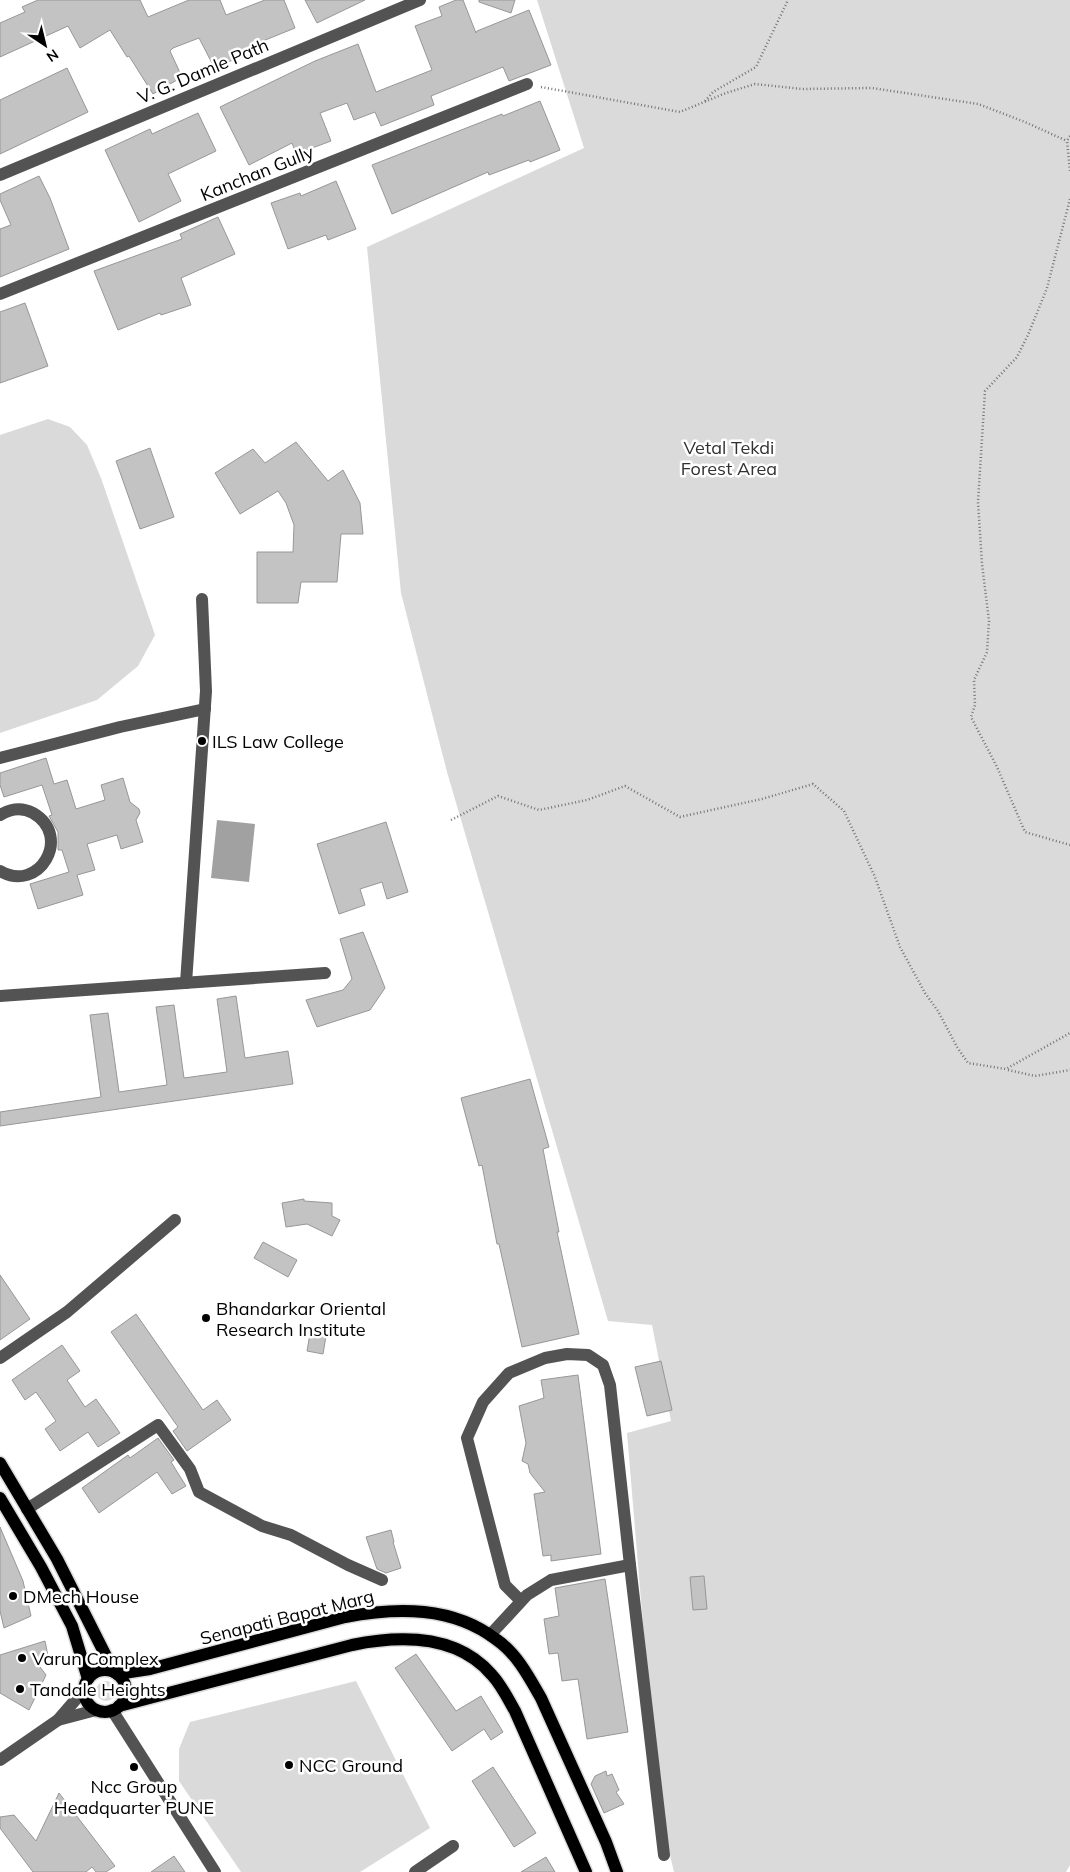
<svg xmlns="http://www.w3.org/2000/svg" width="1070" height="1872" viewBox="0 0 1070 1872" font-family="Mulish,sans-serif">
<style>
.green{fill:#dadada}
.water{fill:#a1a1a1}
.building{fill:#c3c3c3;stroke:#979797}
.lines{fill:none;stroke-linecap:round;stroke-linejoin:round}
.major-casing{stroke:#dbdbdb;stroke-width:15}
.path{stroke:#757575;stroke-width:2.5;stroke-dasharray:1 2.5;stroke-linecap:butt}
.minor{stroke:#535353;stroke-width:12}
.major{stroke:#000;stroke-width:12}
.poi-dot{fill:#000;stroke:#fff;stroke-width:2}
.labels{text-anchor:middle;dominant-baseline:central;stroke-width:5;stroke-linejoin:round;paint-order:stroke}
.street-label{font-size:18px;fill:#000;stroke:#fff}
.park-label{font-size:18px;fill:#313131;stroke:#fff}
.poi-label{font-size:18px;fill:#000;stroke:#fff;text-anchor:start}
</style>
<rect width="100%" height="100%" fill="#fff"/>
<g class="green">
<path d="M 537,0 L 1070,0 L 1070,1865 L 1066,1872 L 674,1872 L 658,1804 L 627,1433 L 671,1421 L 652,1325 L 608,1321 L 447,772 L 401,593 L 367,247 L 584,148 Z"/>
<path d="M 48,419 L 70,427 L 87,445 L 101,478 L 155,635 L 138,666 L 97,700 L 0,733 L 0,435 Z"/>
<path d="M 356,1681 L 430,1828 L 360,1872 L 241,1872 L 179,1781 L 179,1749 L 190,1722 Z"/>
<circle cx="106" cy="1691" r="10"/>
</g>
<path class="water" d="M 217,820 L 255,824 L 249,882 L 211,878 Z"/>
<g class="building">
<path d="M 38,0 L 140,0 L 148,17 L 189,0 L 220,0 L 226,15 L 265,0 L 284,0 L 295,28 L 253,45 L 254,49 L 215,69 L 199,38 L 173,48 L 170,51 L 182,77 L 153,94 L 129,56 L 127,57 L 110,30 L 80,48 L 68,26 L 0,57 L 0,23 L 25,12 L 22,7 Z"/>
<path d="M 305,0 L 365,0 L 317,23 Z"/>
<path d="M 456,0 L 463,0 L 476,33 L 477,31 L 529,10 L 551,65 L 509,81 L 503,67 L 431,96 L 434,105 L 381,126 L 375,112 L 354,120 L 347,103 L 320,113 L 331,141 L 296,154 L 292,143 L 249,165 L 220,107 L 315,61 L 358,44 L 376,92 L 432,70 L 415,26 L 442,16 L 439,7 Z"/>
<path d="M 479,0 L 515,0 L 511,13 L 479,2 Z"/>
<path d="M 67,68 L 88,112 L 0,154 L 0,100 Z"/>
<path d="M 540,101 L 560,150 L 530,162 L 529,160 L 489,175 L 488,172 L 392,214 L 372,165 L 502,114 L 503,116 Z"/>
<path d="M 198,113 L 216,151 L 168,174 L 181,201 L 139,222 L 105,150 L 150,129 L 152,134 Z"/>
<path d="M 39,176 L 50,198 L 69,249 L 0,277 L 0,229 L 11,225 L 0,200 L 0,194 Z"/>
<path d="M 336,181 L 356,229 L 328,240 L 326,235 L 288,249 L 271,203 L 300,193 L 301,196 Z"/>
<path d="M 218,217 L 235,254 L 181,278 L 191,305 L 161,315 L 160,313 L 118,330 L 94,271 L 182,239 L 180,234 Z"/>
<path d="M 25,303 L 48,366 L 0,383 L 0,312 Z"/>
<path d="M 296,442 L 328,481 L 343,470 L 360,503 L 363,534 L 341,534 L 337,582 L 301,582 L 298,603 L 257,603 L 257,552 L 293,552 L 294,525 L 286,503 L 278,491 L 240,514 L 215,473 L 253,449 L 265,463 Z"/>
<path d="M 150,448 L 174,517 L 140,529 L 116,461 Z"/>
<path d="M 46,758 L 54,784 L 67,780 L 76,809 L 105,800 L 101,785 L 123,778 L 130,802 L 139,809 L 140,813 L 136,820 L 143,842 L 121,849 L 117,835 L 87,844 L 95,870 L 77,875 L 83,895 L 38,909 L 30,884 L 69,872 L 62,850 L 58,850 L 58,832 L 49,816 L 52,815 L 42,785 L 4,797 L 0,785 L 0,773 Z"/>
<path d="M 386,822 L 408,892 L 387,899 L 382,882 L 360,889 L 365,905 L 339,914 L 317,844 Z"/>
<path d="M 363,932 L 385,988 L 370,1010 L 317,1027 L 306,1000 L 343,990 L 352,979 L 340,939 Z"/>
<path d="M 236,996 L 245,1058 L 288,1051 L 293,1084 L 0,1126 L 0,1112 L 101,1097 L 90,1015 L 108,1013 L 119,1092 L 167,1085 L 156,1007 L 174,1005 L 184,1078 L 227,1072 L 217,999 Z"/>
<path d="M 530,1079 L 549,1147 L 543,1149 L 559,1232 L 557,1232 L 579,1334 L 522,1347 L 499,1244 L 497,1244 L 482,1165 L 479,1166 L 461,1098 Z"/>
<path d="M 304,1199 L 304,1201 L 332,1203 L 332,1216 L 340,1220 L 332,1236 L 307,1224 L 286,1227 L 282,1203 Z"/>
<path d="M 263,1242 L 297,1260 L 288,1277 L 254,1258 Z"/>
<path d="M 0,1275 L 30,1319 L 0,1340 Z"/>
<path d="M 136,1314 L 203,1410 L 217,1400 L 231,1420 L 187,1451 L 173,1431 L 178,1427 L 111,1332 Z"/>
<path d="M 310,1334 L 326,1336 L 323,1354 L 307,1351 Z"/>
<path d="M 62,1345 L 80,1371 L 67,1380 L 85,1407 L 96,1399 L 120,1433 L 98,1447 L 88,1432 L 60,1451 L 45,1429 L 56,1421 L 36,1392 L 25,1400 L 12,1380 Z"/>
<path d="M 661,1361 L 672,1410 L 647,1416 L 635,1367 Z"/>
<path d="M 578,1375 L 601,1554 L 551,1561 L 551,1555 L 543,1556 L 534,1494 L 545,1492 L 530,1473 L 528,1464 L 522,1461 L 526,1443 L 519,1406 L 544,1398 L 541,1380 Z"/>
<path d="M 158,1438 L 174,1460 L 171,1462 L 186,1486 L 172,1494 L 157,1472 L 99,1513 L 82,1488 L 128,1455 L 130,1458 Z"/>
<path d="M 0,1527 L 23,1581 L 31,1616 L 4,1628 L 0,1611 Z"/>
<path d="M 391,1530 L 394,1542 L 393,1542 L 401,1568 L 386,1573 L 377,1569 L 366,1537 Z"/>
<path d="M 704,1576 L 707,1609 L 693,1610 L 690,1577 Z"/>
<path d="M 605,1579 L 628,1732 L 587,1739 L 578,1679 L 562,1681 L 558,1653 L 549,1654 L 544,1619 L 559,1616 L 555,1588 Z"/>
<path d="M 45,1641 L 48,1656 L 37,1663 L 46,1675 L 29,1710 L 0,1693 L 0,1655 Z"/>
<path d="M 416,1654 L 456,1711 L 481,1696 L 503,1732 L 491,1740 L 484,1729 L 452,1751 L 395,1668 Z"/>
<path d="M 493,1767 L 536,1833 L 514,1847 L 472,1781 Z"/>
<path d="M 606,1771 L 607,1776 L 612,1774 L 619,1790 L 616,1792 L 624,1804 L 604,1813 L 591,1784 L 595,1776 Z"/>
<path d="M 59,1793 L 115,1866 L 106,1872 L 96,1872 L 92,1867 L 86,1872 L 33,1872 L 0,1828 L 0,1817 L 14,1815 L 36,1841 Z"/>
<path d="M 174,1856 L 185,1872 L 151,1872 Z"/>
<path d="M 546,1857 L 555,1872 L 521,1872 Z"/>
</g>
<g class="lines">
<g class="major-casing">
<g id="major">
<path d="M 0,1463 L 57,1559 L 114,1672"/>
<path d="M 0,1498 L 41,1567 L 72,1626 L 88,1679"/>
<circle cx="105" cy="1691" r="21"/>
<path d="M 117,1674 L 150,1669 L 345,1617 C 397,1607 453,1606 497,1640 C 517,1654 529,1677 541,1698 L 606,1842 L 617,1872"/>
<path d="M 119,1706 L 352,1645 C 401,1635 457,1634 492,1675 C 502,1686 508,1699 515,1711 L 586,1872"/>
</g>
</g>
<g class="path">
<path d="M 541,87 L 680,112 L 726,93 L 755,84 L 802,89 L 872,88 L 978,104 L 1025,122 L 1067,141"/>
<path d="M 705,101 L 713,92 L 756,67 L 788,0"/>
<path d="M 1070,136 L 1067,141 L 1070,171"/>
<path d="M 1070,199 L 1047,288 L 1028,335 L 1017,357 L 985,391 L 978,502 L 982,564 L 989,621 L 987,652 L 974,680 L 975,705 L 971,717 L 997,767 L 1025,832 L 1070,845"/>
<path d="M 451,820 L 498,796 L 539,810 L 587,800 L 625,786 L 680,817 L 762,799 L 813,784 L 844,811 L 875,877 L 900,947 L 925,993 L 938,1011 L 957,1047 L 968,1063 L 1006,1069 L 1070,1033"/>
<path d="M 1008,1070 L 1035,1076 L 1070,1070"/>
</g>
<g class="minor">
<path d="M 0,175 L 420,0"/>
<path d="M 0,294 L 527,84"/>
<path d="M 0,758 L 120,727 L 205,709"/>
<path d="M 0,815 C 10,809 22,807 33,813 C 73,836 39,894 0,871"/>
<path d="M 186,983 L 206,691 L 202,599"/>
<path d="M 0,996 L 325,973"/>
<path d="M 0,1358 L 67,1312 L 175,1220"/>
<path d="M 27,1509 L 158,1425 L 190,1469 L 199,1492 L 262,1526 L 291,1535 L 348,1565 L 382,1580"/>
<path d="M 521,1601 L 505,1585 L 467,1438 L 483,1402 L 509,1373 L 545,1358 L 567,1354 L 588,1355 L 603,1365 L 610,1385 L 630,1565"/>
<path d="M 490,1635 L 527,1595 L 551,1580 L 630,1565 L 664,1855"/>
<path d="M 112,1710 L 215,1872"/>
<path d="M 58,1720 L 96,1710"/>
<path d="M 0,1760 L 58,1720 L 84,1690"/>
<path d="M 415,1872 L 453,1846"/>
</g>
<use href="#major" class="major"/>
</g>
<g class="poi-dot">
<circle cx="202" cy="741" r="5"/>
<circle cx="206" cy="1318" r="5"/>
<circle cx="13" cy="1596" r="5"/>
<circle cx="22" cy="1658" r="5"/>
<circle cx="20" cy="1689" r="5"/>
<circle cx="289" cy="1765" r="5"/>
<circle cx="134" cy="1767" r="5"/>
</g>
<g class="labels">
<g class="street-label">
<text transform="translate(203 71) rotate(-23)">V. G. Damle Path</text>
<text transform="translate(257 173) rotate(-22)">Kanchan Gully</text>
<text transform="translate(287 1617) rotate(-14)">Senapati Bapat Marg</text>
</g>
<g class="park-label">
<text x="729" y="447">Vetal Tekdi<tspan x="729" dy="21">Forest Area</tspan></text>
</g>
<g class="poi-label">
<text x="212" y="741">ILS Law College</text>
<text x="216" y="1308">Bhandarkar Oriental<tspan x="216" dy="21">Research Institute</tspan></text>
<text x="23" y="1596">DMech House</text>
<text x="32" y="1658">Varun Complex</text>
<text x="30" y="1689">Tandale Heights</text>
<text x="299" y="1765">NCC Ground</text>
<text x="134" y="1786" text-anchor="middle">Ncc Group<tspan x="134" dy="21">Headquarter PUNE</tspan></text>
</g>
</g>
<g transform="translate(45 45) rotate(145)" stroke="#ffffff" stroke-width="4" paint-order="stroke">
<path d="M0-4L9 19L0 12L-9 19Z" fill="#000000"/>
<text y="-8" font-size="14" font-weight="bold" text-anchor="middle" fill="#000000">N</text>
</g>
</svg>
